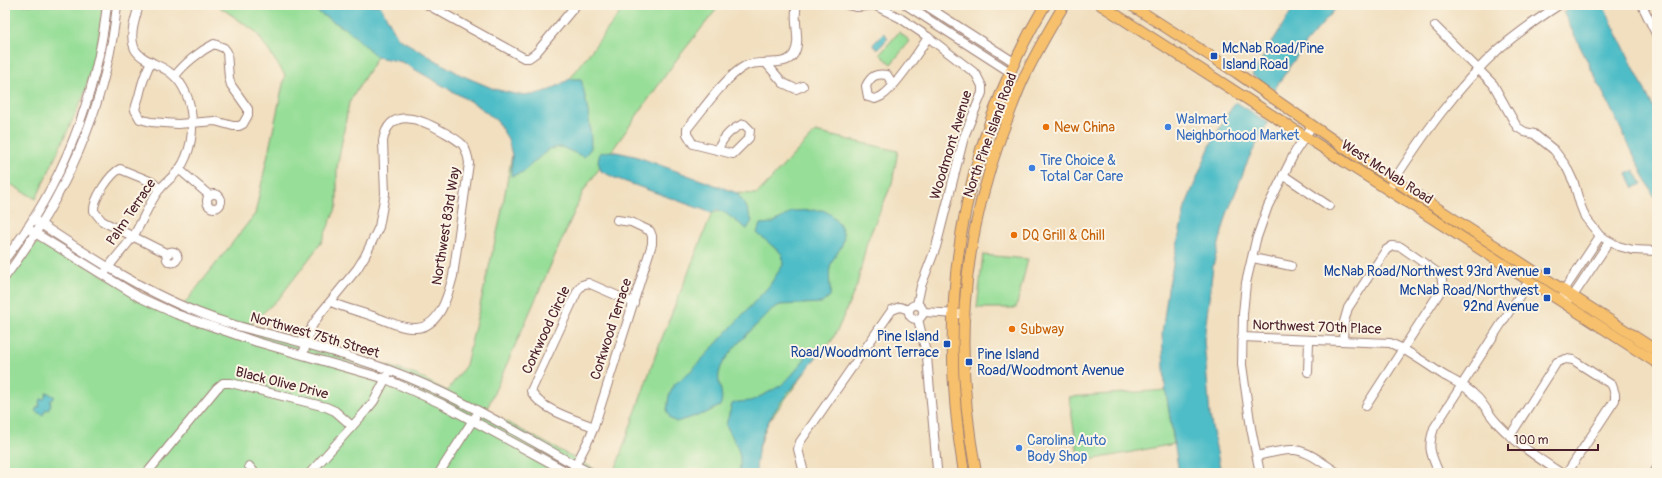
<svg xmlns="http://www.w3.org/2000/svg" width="1662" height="478" viewBox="0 0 1662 478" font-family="Pangolin,sans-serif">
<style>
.green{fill:#97de98;stroke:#707e62}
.water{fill:#4fbdc7;stroke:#4c6e79}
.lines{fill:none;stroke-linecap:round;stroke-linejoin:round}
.minor-casing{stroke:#9e7f75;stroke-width:10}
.major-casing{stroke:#9e7f75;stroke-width:12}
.minor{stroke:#fff;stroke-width:8}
.major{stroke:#f7c06c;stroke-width:10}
.transit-dot{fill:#1a4fb4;stroke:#fcf5e5;stroke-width:1.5}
.food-dot{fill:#e8710a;stroke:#fcf5e5;stroke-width:1.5}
.shop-dot{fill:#3f7fe0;stroke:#fcf5e5;stroke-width:1.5}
.labels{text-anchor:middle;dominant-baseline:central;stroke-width:4;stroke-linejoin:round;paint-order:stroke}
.transit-label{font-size:14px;fill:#164399;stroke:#fcf5e5;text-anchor:end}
.shop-label{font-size:14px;fill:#366cbe;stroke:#fcf5e5;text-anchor:start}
.food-label{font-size:14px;fill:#c56008;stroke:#fcf5e5;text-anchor:start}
.street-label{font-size:14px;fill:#4a1f2b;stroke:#fcf5e5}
</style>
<rect width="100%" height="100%" fill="#fcf5e5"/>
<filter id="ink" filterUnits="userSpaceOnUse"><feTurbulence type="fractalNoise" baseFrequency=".025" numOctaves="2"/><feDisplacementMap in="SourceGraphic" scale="8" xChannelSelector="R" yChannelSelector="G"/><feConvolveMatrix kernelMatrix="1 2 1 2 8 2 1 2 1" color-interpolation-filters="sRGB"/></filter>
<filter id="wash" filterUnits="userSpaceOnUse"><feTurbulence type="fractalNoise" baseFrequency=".012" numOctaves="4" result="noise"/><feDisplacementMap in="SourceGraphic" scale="16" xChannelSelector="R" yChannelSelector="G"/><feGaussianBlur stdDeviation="0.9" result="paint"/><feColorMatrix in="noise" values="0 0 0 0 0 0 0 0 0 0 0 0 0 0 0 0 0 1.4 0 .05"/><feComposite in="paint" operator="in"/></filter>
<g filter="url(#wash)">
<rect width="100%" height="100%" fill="#f1dfbf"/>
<g class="green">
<path d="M 5,5 L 103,5 L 98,42 L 84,95 L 36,199 L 5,181 Z"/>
<path d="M 217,5 L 357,5 L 377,57 L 349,103 L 337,168 L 337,206 L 321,243 L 280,297 L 250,325 L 389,366 L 416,375 L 447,391 L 466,365 L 500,220 L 512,155 L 626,5 L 720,5 L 677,59 L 584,190 L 486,411 L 602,473 L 5,473 L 5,284 L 35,244 L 46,242 L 174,317 L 255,214 L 285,75 L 256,32 Z"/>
<path d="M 899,32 L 910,41 L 891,64 L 880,54 Z"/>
<path d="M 815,132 L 898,151 L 892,183 L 867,242 L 857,285 L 838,329 L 831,342 L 817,356 L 767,424 L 757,455 L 755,473 L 614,473 L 658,348 L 712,213 L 745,206 L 737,193 L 757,194 Z"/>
<path d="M 983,255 L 1028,259 L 1016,308 L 977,308 Z"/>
<path d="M 1166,390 L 1174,444 L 1079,462 L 1069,397 Z"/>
</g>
<g class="water">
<path d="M 306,5 L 380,5 L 398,38 L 461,75 L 494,89 L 515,94 L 532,95 L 550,90 L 570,79 L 581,79 C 587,102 591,125 591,148 L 584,157 L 561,147 L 549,149 L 523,172 L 511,176 L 512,155 L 508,139 L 497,121 L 478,106 L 402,62 L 377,57 L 349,31 Z"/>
<path d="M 1295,5 L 1339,5 L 1305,44 L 1274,90 L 1252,75 Z"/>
<path d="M 1576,5 L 1603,5 L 1657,115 L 1657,195 L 1654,196 L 1563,12 Z"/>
<path d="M 884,33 L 888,38 L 879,48 L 876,48 L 873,44 Z"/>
<path d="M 1236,102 L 1268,123 L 1249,158 L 1227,214 L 1213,266 L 1204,340 L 1210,416 L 1221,473 L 1179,473 L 1165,386 L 1162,334 L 1168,289 L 1185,207 L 1210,146 L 1226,116 Z"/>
<path d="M 611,151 L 635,156 L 737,193 L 746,206 L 752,221 L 747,229 L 725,213 L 717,210 L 712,213 L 615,178 L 601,171 L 598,161 L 600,153 Z"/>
<path d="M 1634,170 L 1642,184 L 1634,188 L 1627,174 Z"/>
<path d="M 822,210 C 831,213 835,218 840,226 C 851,246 833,251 830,268 C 828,277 831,287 830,296 L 822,303 L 780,305 L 772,309 C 758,325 726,351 720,370 C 715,383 726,394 720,406 L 706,413 L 676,422 L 670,418 L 667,411 L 669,396 L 674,385 L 692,370 L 769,286 L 783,265 L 782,254 L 757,233 L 760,224 L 773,223 L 793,211 Z"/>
<path d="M 810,349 L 817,356 C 788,396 757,418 756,473 L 739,473 C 743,452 735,443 726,425 L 732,404 C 739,400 746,403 753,400 C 761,396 770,392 778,387 C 786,384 807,358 810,349 Z"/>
<path d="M 47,392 L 55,397 L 50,401 L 51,404 L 48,410 L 46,409 L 43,415 L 35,411 L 38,406 L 40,407 L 39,402 L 41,399 L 44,399 Z"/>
</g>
</g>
<g filter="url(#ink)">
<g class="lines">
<g class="minor-casing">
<g id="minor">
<path d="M 428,5 L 524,58 L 529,58 L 536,53 L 576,5"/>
<path d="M 848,5 L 857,7 L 874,5 L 900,18 L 928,37 L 976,74 L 982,86 L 982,93 L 964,137 L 936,247 L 921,286 L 917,305"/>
<path d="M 906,5 L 1010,72"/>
<path d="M 925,5 L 1014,62"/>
<path d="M 1642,5 L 1657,36"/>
<path d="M 1435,26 L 1493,84 L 1517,127 L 1525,132 L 1534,134 L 1554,150 L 1566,166 L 1574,183 L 1580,204 L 1585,217 L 1600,236 L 1618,246 L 1633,250 L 1657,251"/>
<path d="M 151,62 C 145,73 143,80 140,92 C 139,98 136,104 135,110 L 140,119 L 151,122 L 178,124 L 215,121 L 233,126 L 239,126 L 243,124 L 248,115 L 248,109 L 231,85 L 229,78 L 227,52 L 224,48 L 214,44 C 200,51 184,64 175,76"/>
<path d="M 766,63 L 783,83 L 796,89 L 803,86"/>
<path d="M 893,84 L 887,75 C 876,73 871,76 866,86 L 868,97 L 875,99 C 877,98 881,97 883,95 C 894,88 921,49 928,37"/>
<path d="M 718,150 C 722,138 732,128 744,124 L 750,130 L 749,138 L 733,154 L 693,144 L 687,134 L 687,129 C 702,111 725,77 745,66 C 759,59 786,68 794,54 C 802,40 792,20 797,5"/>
<path d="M 180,170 L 209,195"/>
<path d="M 1283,175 L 1329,206"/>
<path d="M 1391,185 C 1423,135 1456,88 1500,48 C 1519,32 1539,18 1559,5"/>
<path d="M 160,189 L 152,182 L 120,169 C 110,174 93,199 94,211 L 102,221 L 168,254"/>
<circle cx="214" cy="201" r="7"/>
<path d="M 33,219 C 89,256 146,294 210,317 C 241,329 274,334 306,344 C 334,352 362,360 389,370 C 455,394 514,431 575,465 L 591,473"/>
<path d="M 27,228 L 139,297 L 176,314 L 257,342 L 386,379 L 442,404 L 569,473"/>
<circle cx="172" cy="257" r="5.5"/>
<path d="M 1253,258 L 1291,266"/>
<path d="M 5,259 C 62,187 97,95 107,5"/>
<path d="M 106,271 C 114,258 126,247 134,235 C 143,220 149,203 159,190 C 169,178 180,173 186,157 C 197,130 194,89 168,71 C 158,64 138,59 134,47 C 129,34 136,17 139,5"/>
<path d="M 5,277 C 65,197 107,105 117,5"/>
<path d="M 1564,295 L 1564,290 L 1600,236"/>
<path d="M 1568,299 L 1573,296 L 1609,242"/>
<circle cx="916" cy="312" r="7"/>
<path d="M 923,312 L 959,314"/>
<path d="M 918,319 L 927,357 L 937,469 L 936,473"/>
<path d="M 1242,337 L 1390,343 C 1410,351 1426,364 1445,376 C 1456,382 1468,387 1478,398 C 1485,406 1490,416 1498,424 C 1517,444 1538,458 1561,473"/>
<path d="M 1343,340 L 1344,322 L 1348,308 L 1386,250 L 1392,246 L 1401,247 L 1441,275 L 1443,287 L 1366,406"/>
<path d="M 303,354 L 312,326 L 320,314 L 357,269 L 365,256 L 379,227 L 385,194 L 383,141 C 389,106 421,119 442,131 C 449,135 457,139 463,145 C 466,150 468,156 469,163 L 453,276 C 448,295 440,327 416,328 C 403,329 390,322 378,318 C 362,312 346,309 331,302"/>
<path d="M 1308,372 L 1309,341"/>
<path d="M 594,427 C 576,420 539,409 531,391 L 578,290 L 582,285 L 588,283 L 634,303"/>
<path d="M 1510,436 L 1557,362 L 1566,359 L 1573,360 L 1612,385 L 1615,394 L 1615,400 L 1567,473"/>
<path d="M 1257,456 C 1270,453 1283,449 1295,450 C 1311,452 1325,465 1338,473"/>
<path d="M 249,466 L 255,473"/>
<path d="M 573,470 L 589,439 L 594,427 L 652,244 L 652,236 L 650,231 L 631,222 L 617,220"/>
<path d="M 147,473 L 217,388 L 223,383 L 231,383 L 326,407 L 335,411 L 352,426"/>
<path d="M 310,473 L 365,412 L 374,401 L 387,376"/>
<path d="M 439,473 L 475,417"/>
<path d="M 804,473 L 798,449 L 800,442 L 892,310 L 900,307 L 909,310"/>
<path d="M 1260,473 L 1251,428 L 1242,365 L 1243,314 L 1246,283 L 1256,240 L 1268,206 L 1295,152 L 1312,126"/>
<path d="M 1439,473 C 1431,454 1427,449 1434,428 L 1529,281"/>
<path d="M 1654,473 L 1657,468"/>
</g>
</g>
<g class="major-casing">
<g id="major">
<path d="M 1101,5 L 1657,363"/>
<path d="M 1131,5 L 1237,73 L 1346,149 L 1657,351"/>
<path d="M 964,473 C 936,308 959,150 1045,5"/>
<path d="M 976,473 C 954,354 960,250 1001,136 C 1008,118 1014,100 1022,82 C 1034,56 1049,30 1064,5"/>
</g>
</g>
<use href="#minor" class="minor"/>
<use href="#major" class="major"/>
</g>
</g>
<g class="transit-dot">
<rect x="1210" y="52" width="8" height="8" rx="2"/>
<rect x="1543" y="267" width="8" height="8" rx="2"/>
<rect x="1543" y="294" width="8" height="8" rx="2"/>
<rect x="943" y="340" width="8" height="8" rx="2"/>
<rect x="965" y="358" width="8" height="8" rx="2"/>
</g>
<g class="food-dot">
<circle cx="1046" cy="127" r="4"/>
<circle cx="1014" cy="235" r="4"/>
<circle cx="1012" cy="329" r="4"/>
</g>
<g class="shop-dot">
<circle cx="1168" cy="127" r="4"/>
<circle cx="1032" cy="168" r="4"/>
<circle cx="1019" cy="448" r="4"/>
</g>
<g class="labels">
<g class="transit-label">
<text x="1222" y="48" text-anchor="start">McNab Road/Pine<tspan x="1222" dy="16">Island Road</tspan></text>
<text x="1539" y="271">McNab Road/Northwest 93rd Avenue</text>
<text x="1539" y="290">McNab Road/Northwest<tspan x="1539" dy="16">92nd Avenue</tspan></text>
<text x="939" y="336">Pine Island<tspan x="939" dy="16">Road/Woodmont Terrace</tspan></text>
<text x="977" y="354" text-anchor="start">Pine Island<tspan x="977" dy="16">Road/Woodmont Avenue</tspan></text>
</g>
<g class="shop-label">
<text x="1176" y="119">Walmart<tspan x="1176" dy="16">Neighborhood Market</tspan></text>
<text x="1040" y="160">Tire Choice &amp;<tspan x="1040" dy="16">Total Car Care</tspan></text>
<text x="1027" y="440">Carolina Auto<tspan x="1027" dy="16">Body Shop</tspan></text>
</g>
<g class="food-label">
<text x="1054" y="127">New China</text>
<text x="1022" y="235">DQ Grill &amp; Chill</text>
<text x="1020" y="329">Subway</text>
</g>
<g class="street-label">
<text transform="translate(990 135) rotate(-70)">North Pine Island Road</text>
<text transform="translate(951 145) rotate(-73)">Woodmont Avenue</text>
<text transform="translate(1387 172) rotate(33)">West McNab Road</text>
<text transform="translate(131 212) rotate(-56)">Palm Terrace</text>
<text transform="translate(446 226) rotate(-81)">Northwest 83rd Way</text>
<text transform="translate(1317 327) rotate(2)">Northwest 70th Place</text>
<text transform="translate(611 329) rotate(-72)">Corkwood Terrace</text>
<text transform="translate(546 330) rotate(-65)">Corkwood Circle</text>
<text transform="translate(315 335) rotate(16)">Northwest 75th Street</text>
<text transform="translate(282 383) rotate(14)">Black Olive Drive</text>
</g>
</g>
<rect width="1662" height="478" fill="none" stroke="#fcf5e5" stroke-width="20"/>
<path d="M1508 444v6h90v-6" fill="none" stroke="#4a1f2b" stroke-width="2"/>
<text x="1514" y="444" font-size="12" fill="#4a1f2b" stroke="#fcf5e5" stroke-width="3" paint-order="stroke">100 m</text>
</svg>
